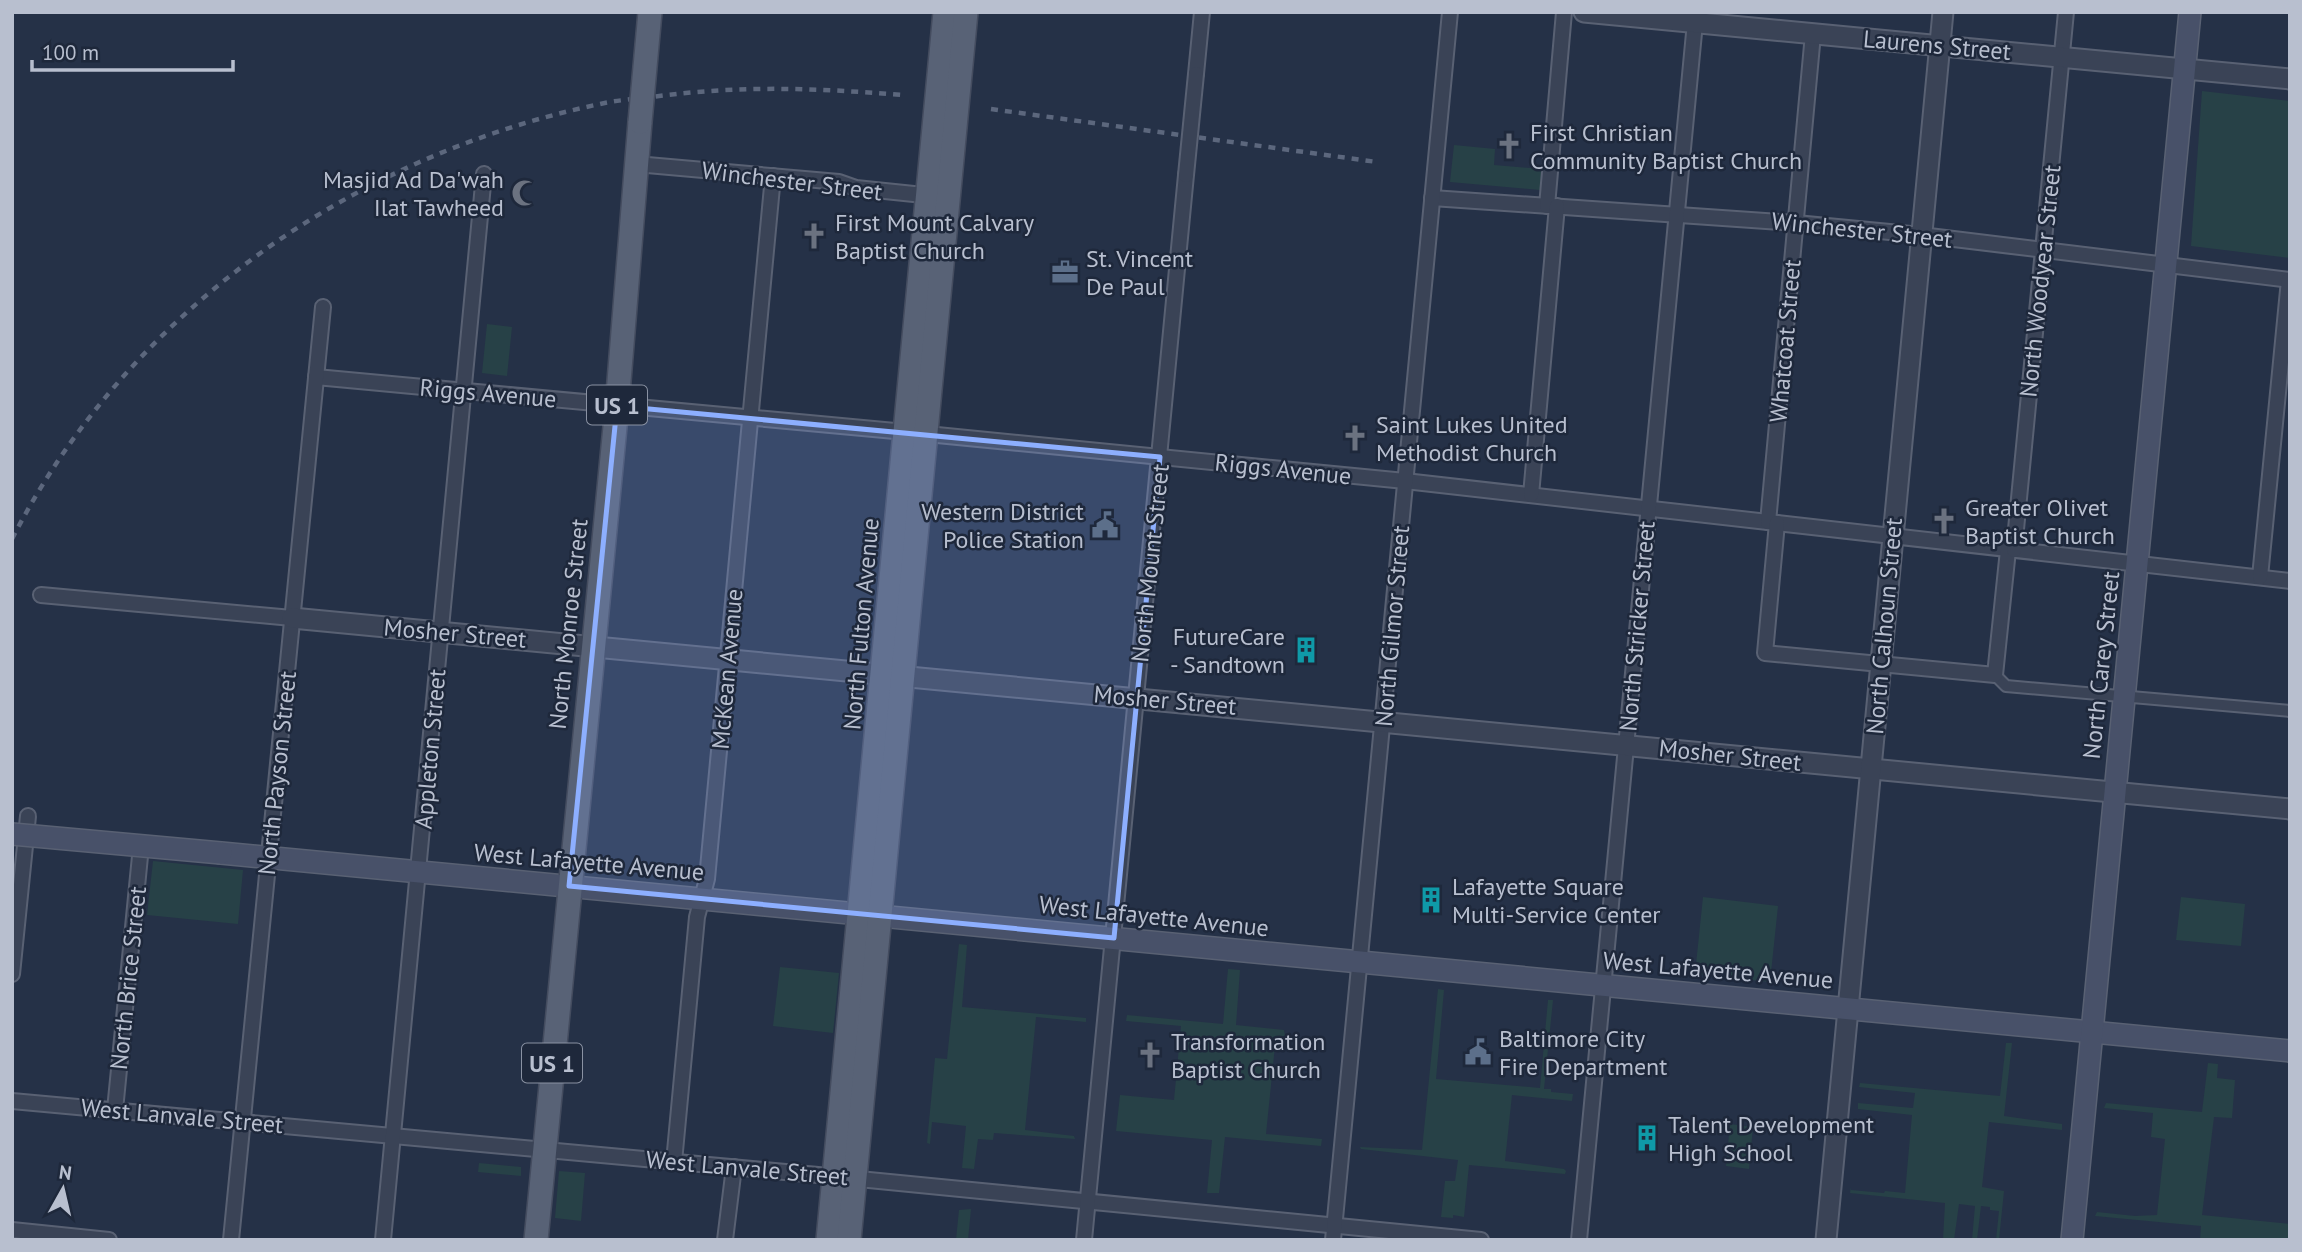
<svg xmlns="http://www.w3.org/2000/svg" width="2302" height="1252" viewBox="0 0 2302 1252" font-family="'PT Sans',sans-serif">
<style>
.green{fill:#274147}
.lines{fill:none;stroke-linecap:round;stroke-linejoin:round}
.pedestrian-casing{stroke:#596173;stroke-width:14}
.minor-casing{stroke:#596173;stroke-width:18}
.tertiary-casing{stroke:#596173;stroke-width:23}
.secondary-casing{stroke:#596173;stroke-width:24}
.primary-casing{stroke:#444c5f;stroke-width:26}
.pedestrian{stroke:#3a4356;stroke-width:10}
.minor{stroke:#3a4356;stroke-width:14}
.tertiary{stroke:#3a4356;stroke-width:19}
.secondary{stroke:#485169;stroke-width:21}
.primary{stroke:#586276;stroke-width:23}
.rail{stroke:#5c677d;stroke-width:4.5;stroke-dasharray:7 7;stroke-linecap:butt}
.minor-bridge-casing{stroke:#596173;stroke-width:18;stroke-linecap:butt}
.secondary-bridge-casing{stroke:#596173;stroke-width:24;stroke-linecap:butt}
.primary-bridge-casing{stroke:#444c5f;stroke-width:26;stroke-linecap:butt}
.minor-bridge{stroke:#3a4356;stroke-width:14}
.secondary-bridge{stroke:#485169;stroke-width:21}
.primary-bridge{stroke:#586276;stroke-width:23}
.marked{fill:#8dafff;fill-opacity:0.2;stroke:#8dafff;stroke-width:5;stroke-linejoin:round}
.labels{text-anchor:middle;dominant-baseline:central;stroke-width:5;stroke-linejoin:round;paint-order:stroke}
.shield{fill:#1e283b;stroke:#8a92a3;stroke-width:2}
.shield-label{font-size:23px;font-weight:bold;fill:#b8bfcf}
.street-label{font-size:24px;fill:#b8bfcf;stroke:#1e283b}
.poi-label{font-size:24px;fill:#b8bfcf;stroke:#1e283b;text-anchor:start}
</style>
<rect width="100%" height="100%" fill="#253147"/>
<g class="green">
<path d="M 2202,91 L 2290,101 L 2290,258 L 2191,246 Z"/>
<path d="M 1454,145 L 1495,149 L 1494,165 L 1542,169 L 1540,190 L 1450,182 Z"/>
<path d="M 487,324 L 512,327 L 507,376 L 482,373 Z"/>
<path d="M 153,861 L 243,870 L 238,924 L 147,915 Z"/>
<path d="M 1703,897 L 1778,906 L 1770,982 L 1695,974 Z"/>
<path d="M 2181,897 L 2245,904 L 2241,946 L 2176,940 Z"/>
<path d="M 959,944 L 967,945 L 962,1007 L 1086,1018 L 1086,1022 L 1036,1017 L 1025,1130 L 1074,1136 L 1075,1139 L 994,1133 L 993,1140 L 978,1139 L 974,1169 L 962,1168 L 966,1126 L 932,1122 L 930,1144 L 927,1143 L 935,1058 L 947,1059 Z"/>
<path d="M 780,967 L 839,973 L 833,1033 L 773,1026 Z"/>
<path d="M 1228,969 L 1240,970 L 1236,1025 L 1284,1030 L 1285,1036 L 1276,1036 L 1266,1134 L 1322,1139 L 1321,1146 L 1225,1137 L 1219,1193 L 1207,1193 L 1212,1140 L 1116,1131 L 1120,1095 L 1174,1100 L 1181,1026 L 1126,1021 L 1127,1015 L 1223,1024 Z"/>
<path d="M 1438,989 L 1444,990 L 1436,1079 L 1540,1088 L 1548,1000 L 1553,1000 L 1544,1089 L 1551,1089 L 1551,1092 L 1573,1094 L 1572,1101 L 1512,1095 L 1505,1161 L 1564,1169 L 1566,1171 L 1565,1174 L 1469,1165 L 1464,1217 L 1453,1215 L 1453,1218 L 1441,1217 L 1445,1181 L 1455,1181 L 1458,1160 L 1361,1149 L 1360,1147 L 1422,1150 Z"/>
<path d="M 2006,1043 L 2012,1043 L 2004,1116 L 2062,1124 L 2062,1130 L 1989,1122 L 1982,1187 L 2004,1191 L 1999,1240 L 1996,1240 L 1999,1211 L 1990,1210 L 1990,1207 L 1981,1206 L 1977,1240 L 1972,1240 L 1975,1206 L 1959,1204 L 1954,1240 L 1943,1240 L 1945,1203 L 1850,1193 L 1851,1187 L 1851,1190 L 1884,1193 L 1885,1191 L 1905,1193 L 1912,1115 L 1858,1109 L 1858,1103 L 1913,1108 L 1915,1093 L 1859,1087 L 1860,1083 L 2000,1096 Z"/>
<path d="M 2208,1063 L 2218,1064 L 2217,1078 L 2235,1080 L 2232,1118 L 2214,1117 L 2202,1215 L 2290,1224 L 2290,1240 L 2200,1240 L 2201,1226 L 2095,1216 L 2097,1212 L 2135,1216 L 2157,1215 L 2165,1139 L 2151,1137 L 2153,1113 L 2104,1108 L 2106,1103 L 2202,1112 Z"/>
<path d="M 1730,1124 L 1753,1127 L 1749,1169 L 1726,1166 Z"/>
<path d="M 479,1163 L 521,1167 L 521,1176 L 478,1172 Z"/>
<path d="M 559,1171 L 585,1173 L 581,1221 L 555,1218 Z"/>
<path d="M 971,1209 L 968,1240 L 956,1240 L 959,1210 Z"/>
</g>
<g class="lines">
<g class="pedestrian-casing">
<path id="pedestrian" d="M 1995,675 L 2006,686 L 2290,711"/>
</g>
<g class="minor-casing">
<g id="minor">
<path d="M 1196,74 L 1202,12"/>
<path d="M 636,164 L 839,182 L 856,188 L 933,196"/>
<path d="M 1432,198 L 1796,223 L 1921,235 L 2290,280"/>
<path d="M 1547,206 L 1564,12"/>
<path d="M 316,377 L 927,434 L 1405,481 L 2290,581"/>
<path d="M 1531,495 L 1557,206"/>
<path d="M 1768,522 L 1813,34"/>
<path d="M 1777,523 L 1765,653 L 1995,675 L 2008,550"/>
<path d="M 2014,550 L 2066,12"/>
<path d="M 2260,577 L 2289,280"/>
<path d="M 41,595 L 292,618"/>
<path d="M 12,974 L 28,816"/>
<path d="M 12,1101 L 818,1175 L 1481,1240"/>
<path d="M 115,1110 L 141,846 L 135,845"/>
<path d="M 674,1162 L 697,917 L 707,879 L 773,176"/>
<path d="M 12,1230 L 109,1240"/>
<path d="M 231,1240 L 323,307"/>
<path d="M 383,1240 L 484,174"/>
<path d="M 725,1240 L 734,1167"/>
<path d="M 1084,1240 L 1186,175"/>
<path d="M 1333,1240 L 1450,12"/>
<path d="M 1579,1240 L 1696,12"/>
</g>
</g>
<g class="tertiary-casing">
<g id="tertiary">
<path d="M 1584,12 L 2290,79"/>
<path d="M 292,618 L 2290,809"/>
<path d="M 1826,1240 L 1943,12"/>
</g>
</g>
<g class="secondary-casing">
<g id="secondary">
<path d="M 221,853 L 2290,1051"/>
<path d="M 2072,1240 L 2190,12"/>
</g>
</g>
<g class="primary-casing">
<g id="primary">
<path d="M 536,1240 L 617,406 L 640,122"/>
<path d="M 828,1240 L 945,12"/>
<path d="M 849,1240 L 966,12"/>
</g>
</g>
<use href="#pedestrian" class="pedestrian"/>
<use href="#minor" class="minor"/>
<use href="#tertiary" class="tertiary"/>
<use href="#secondary" class="secondary"/>
<use href="#primary" class="primary"/>
<g class="rail">
<path d="M 991,109 L 1377,162"/>
<path d="M 12,539 C 128,312 352,156 600,104 C 617,100 635,99 652,97 C 739,85 815,88 902,95"/>
</g>
<g class="minor-bridge-casing">
<path id="minor-bridge" d="M 1186,175 L 1196,74"/>
</g>
<g class="secondary-bridge-casing">
<path id="secondary-bridge" d="M 12,834 L 221,853"/>
</g>
<g class="primary-bridge-casing">
<path id="primary-bridge" d="M 640,122 L 650,12"/>
</g>
<use href="#minor-bridge" class="minor-bridge"/>
<use href="#secondary-bridge" class="secondary-bridge"/>
<use href="#primary-bridge" class="primary-bridge"/>
</g>
<path class="marked" d="M 617,406 L 1160,457 L 1114,938 L 569,886 Z"/>
<defs>
<g id="church-bare" transform="scale(2.1)"><path d="M-1.2-6h2.4v3.5h3.3v2.4h-3.3V6h-2.4V-.1h-3.3v-2.4h3.3Z" fill="#6b7280" stroke="#1e283b" stroke-width="2.5" paint-order="stroke"/></g>
<g id="mosque-bare" transform="scale(2.1)"><path d="M3.5-4.9A6 6 0 1 0 3.5 4.9A5 5 0 1 1 3.5-4.9Z" fill="#6b7280" stroke="#1e283b" stroke-width="2.5" paint-order="stroke"/></g>
<g id="office-bare" transform="scale(2.1)"><path d="M-6-3h4V-5.5h4V-3h4V5H-6ZM-1-4.5V-3h2v-1.5ZM-6 0V1H6V0Z" fill="#5c6f8a" stroke="#1e283b" stroke-width="2.5" paint-order="stroke"/></g>
<g id="civic-bare" transform="scale(2.1)"><path d="M-.6-6.5H3V-4.5H.6V-3L4-1V1h2V6H-6V1h2V-1L-.6-3ZM-1.2 2.5V6h2.4V2.5Z" fill="#5c6f8a" stroke="#1e283b" stroke-width="2.5" paint-order="stroke"/></g>
<g id="building-bare" transform="scale(2.1)"><path d="M-4-6H4V6H1V3H-1V6H-4ZM-2.5-4.3h1.7v1.8h-1.7ZM.8-4.3h1.7v1.8H.8ZM-2.5-1h1.7V.8h-1.7ZM.8-1h1.7V.8H.8Z" fill="#0f9aa8" stroke="#1e283b" stroke-width="2.5" paint-order="stroke"/></g>
</defs>
<g fill-rule="evenodd">
<use href="#church-bare" x="1509" y="146"/>
<use href="#mosque-bare" x="525" y="193"/>
<use href="#church-bare" x="814" y="236"/>
<use href="#office-bare" x="1065" y="272"/>
<use href="#church-bare" x="1355" y="438"/>
<use href="#church-bare" x="1944" y="521"/>
<use href="#civic-bare" x="1105" y="525"/>
<use href="#building-bare" x="1306" y="650"/>
<use href="#building-bare" x="1431" y="900"/>
<use href="#civic-bare" x="1478" y="1052"/>
<use href="#church-bare" x="1150" y="1055"/>
<use href="#building-bare" x="1647" y="1138"/>
</g>
<g class="labels">
<g class="shield">
<rect x="587" y="385.5" width="60" height="39" rx="5"/>
<rect x="522" y="1043.5" width="60" height="39" rx="5"/>
</g>
<g class="shield-label">
<text x="617" y="405">US 1</text>
<text x="552" y="1063">US 1</text>
</g>
<g class="street-label">
<text transform="translate(1937 45) rotate(5)">Laurens Street</text>
<text transform="translate(792 181) rotate(7)">Winchester Street</text>
<text transform="translate(1862 230) rotate(6)">Winchester Street</text>
<text transform="translate(2040 281) rotate(-84)">North Woodyear Street</text>
<text transform="translate(1785 341) rotate(-85)">Whatcoat Street</text>
<text transform="translate(488 393) rotate(5)">Riggs Avenue</text>
<text transform="translate(1283 469) rotate(6)">Riggs Avenue</text>
<text transform="translate(1150 563) rotate(-84)">North Mount Street</text>
<text transform="translate(568 624) rotate(-84)">North Monroe Street</text>
<text transform="translate(861 624) rotate(-85)">North Fulton Avenue</text>
<text transform="translate(1392 626) rotate(-85)">North Gilmor Street</text>
<text transform="translate(1637 626) rotate(-85)">North Stricker Street</text>
<text transform="translate(1884 626) rotate(-85)">North Calhoun Street</text>
<text transform="translate(455 633) rotate(5)">Mosher Street</text>
<text transform="translate(2101 665) rotate(-84)">North Carey Street</text>
<text transform="translate(727 669) rotate(-85)">McKean Avenue</text>
<text transform="translate(1165 700) rotate(5)">Mosher Street</text>
<text transform="translate(430 749) rotate(-85)">Appleton Street</text>
<text transform="translate(1730 755) rotate(6)">Mosher Street</text>
<text transform="translate(277 773) rotate(-84)">North Payson Street</text>
<text transform="translate(589 862) rotate(5)">West Lafayette Avenue</text>
<text transform="translate(1154 916) rotate(6)">West Lafayette Avenue</text>
<text transform="translate(1718 970) rotate(5)">West Lafayette Avenue</text>
<text transform="translate(128 978) rotate(-84)">North Brice Street</text>
<text transform="translate(182 1116) rotate(5)">West Lanvale Street</text>
<text transform="translate(747 1168) rotate(5)">West Lanvale Street</text>
</g>
<g class="poi-label">
<text x="1530" y="132">First Christian<tspan x="1530" dy="28">Community Baptist Church</tspan></text>
<text x="504" y="179" text-anchor="end">Masjid Ad Da'wah<tspan x="504" dy="28">Ilat Tawheed</tspan></text>
<text x="835" y="222">First Mount Calvary<tspan x="835" dy="28">Baptist Church</tspan></text>
<text x="1086" y="258">St. Vincent<tspan x="1086" dy="28">De Paul</tspan></text>
<text x="1376" y="424">Saint Lukes United<tspan x="1376" dy="28">Methodist Church</tspan></text>
<text x="1965" y="507">Greater Olivet<tspan x="1965" dy="28">Baptist Church</tspan></text>
<text x="1084" y="511" text-anchor="end">Western District<tspan x="1084" dy="28">Police Station</tspan></text>
<text x="1285" y="636" text-anchor="end">FutureCare<tspan x="1285" dy="28">- Sandtown</tspan></text>
<text x="1452" y="886">Lafayette Square<tspan x="1452" dy="28">Multi-Service Center</tspan></text>
<text x="1499" y="1038">Baltimore City<tspan x="1499" dy="28">Fire Department</tspan></text>
<text x="1171" y="1041">Transformation<tspan x="1171" dy="28">Baptist Church</tspan></text>
<text x="1668" y="1124">Talent Development<tspan x="1668" dy="28">High School</tspan></text>
</g>
</g>
<rect width="2302" height="1252" fill="none" stroke="#b8bfcf" stroke-width="28"/>
<g transform="translate(63 1189) rotate(8)" stroke="#1e283b" stroke-width="5" paint-order="stroke">
<path d="M0-5L12 26L0 18L-12 26Z" fill="#b8bfcf"/>
<text y="-10" font-size="19" font-weight="bold" text-anchor="middle" fill="#b8bfcf">N</text>
</g>
<path d="M32 60v10h201v-10" fill="none" stroke="#b8bfcf" stroke-width="3.5"/>
<text x="42" y="60" font-size="21" fill="#b8bfcf" stroke="#1e283b" stroke-width="5" paint-order="stroke">100 m</text>
</svg>
